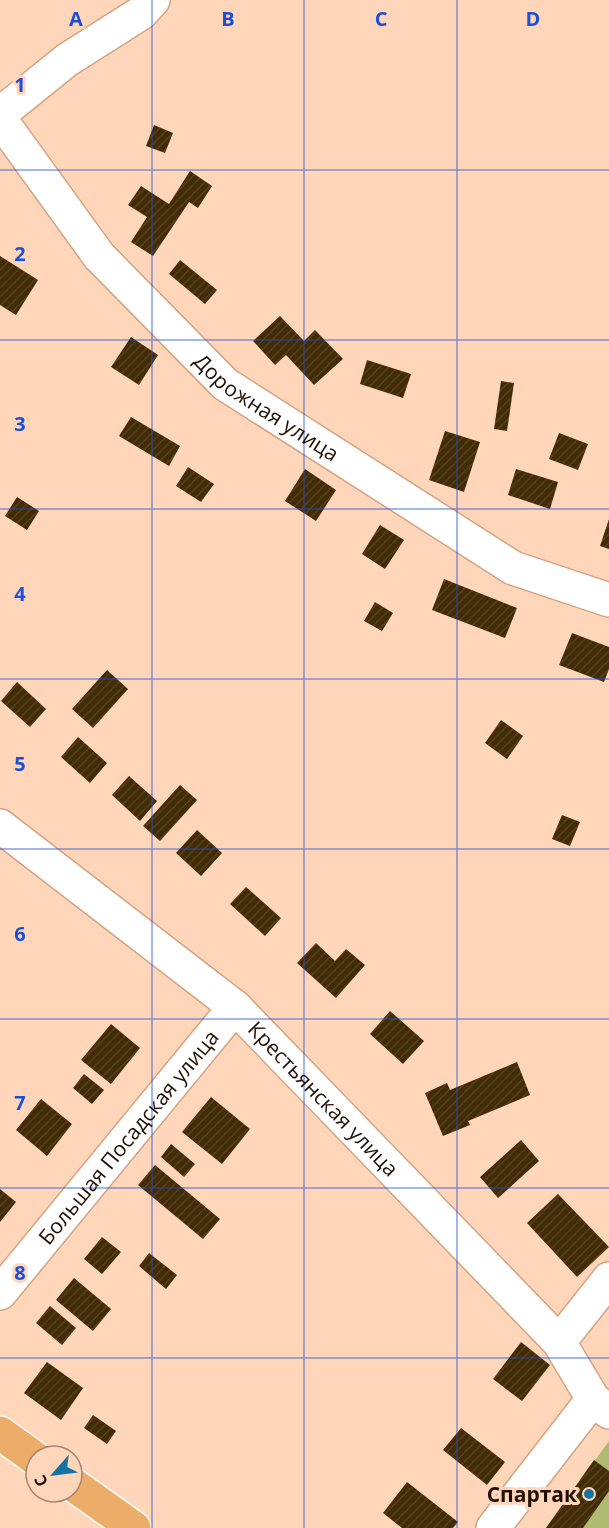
<svg xmlns="http://www.w3.org/2000/svg" width="609" height="1528" viewBox="0 0 609 1528" font-family="'Open Sans',sans-serif">
<style>
.green{fill:#afbb70}
.building{fill:url(#building-hatch)}
.lines{fill:none;stroke-linecap:round;stroke-linejoin:round}
.minor-casing{stroke:#d4a381;stroke-width:36}
.major-casing{stroke:#fff;stroke-width:36}
.minor{stroke:#fff;stroke-width:33}
.major{stroke:#ebad68;stroke-width:33}
.grid{fill:none;stroke:#1d4ed8;stroke-width:1.5;stroke-opacity:0.55}
.poi-dot{fill:#1373a1;stroke:#ffd6b9;stroke-width:2}
.labels{text-anchor:middle;dominant-baseline:central;stroke-width:6;stroke-linejoin:round;paint-order:stroke}
.street-label{font-size:21px;fill:#200e03;stroke:#ffd6b9}
.poi-label{font-size:21px;font-weight:bold;fill:#200e03;stroke:#ffd6b9;text-anchor:end}
.grid-label{font-size:20px;text-anchor:middle;font-weight:bold;fill:#1d4ed8;stroke:#ffd6b9;stroke-width:6;stroke-linejoin:round;paint-order:stroke}
</style>
<defs>
<pattern id="building-hatch" width="6" height="6" patternUnits="userSpaceOnUse" patternTransform="scale(1.5)"><rect width="6" height="6" fill="#422c06"/><path d="M-1 1l2-2M0 6l6-6M5 7l2-2" fill="none" stroke="#544120"/></pattern>
</defs>
<rect width="100%" height="100%" fill="#ffd6b9"/>
<path class="green" d="M 609,1441 L 609,1528 L 546,1528 Z"/>
<g class="building">
<path d="M 154,125 L 173,133 L 165,153 L 146,146 Z"/>
<path d="M 190,171 L 212,186 L 198,208 L 189,202 L 153,256 L 131,242 L 147,217 L 128,205 L 141,186 L 169,204 Z"/>
<path d="M 0,256 L 38,280 L 16,315 L 0,305 Z"/>
<path d="M 180,260 L 217,290 L 205,304 L 169,274 Z"/>
<path d="M 280,316 L 304,341 L 315,330 L 343,359 L 314,385 L 286,355 L 275,365 L 253,341 Z"/>
<path d="M 131,337 L 158,355 L 139,385 L 111,367 Z"/>
<path d="M 367,360 L 411,374 L 403,398 L 360,384 Z"/>
<path d="M 501,381 L 514,383 L 507,431 L 494,429 Z"/>
<path d="M 131,417 L 180,446 L 169,466 L 119,436 Z"/>
<path d="M 445,431 L 480,442 L 464,492 L 429,480 Z"/>
<path d="M 559,433 L 588,444 L 578,470 L 549,459 Z"/>
<path d="M 188,467 L 214,484 L 201,502 L 176,486 Z"/>
<path d="M 305,469 L 336,490 L 316,521 L 285,501 Z"/>
<path d="M 516,469 L 558,482 L 550,509 L 508,495 Z"/>
<path d="M 17,497 L 39,511 L 27,530 L 5,516 Z"/>
<path d="M 609,519 L 609,549 L 600,546 Z"/>
<path d="M 380,525 L 404,540 L 385,569 L 362,554 Z"/>
<path d="M 444,579 L 517,608 L 505,638 L 432,610 Z"/>
<path d="M 375,602 L 393,613 L 382,631 L 364,621 Z"/>
<path d="M 572,633 L 609,647 L 609,669 L 604,682 L 559,665 Z"/>
<path d="M 107,670 L 128,689 L 93,728 L 72,709 Z"/>
<path d="M 17,682 L 46,709 L 30,727 L 1,701 Z"/>
<path d="M 501,720 L 523,736 L 507,759 L 485,743 Z"/>
<path d="M 78,737 L 107,763 L 90,783 L 61,757 Z"/>
<path d="M 129,776 L 157,801 L 140,821 L 112,795 Z"/>
<path d="M 180,785 L 197,800 L 160,841 L 143,826 Z"/>
<path d="M 562,815 L 580,822 L 570,846 L 552,839 Z"/>
<path d="M 197,830 L 222,853 L 201,876 L 176,853 Z"/>
<path d="M 246,887 L 281,918 L 265,936 L 230,904 Z"/>
<path d="M 316,943 L 335,961 L 346,949 L 365,965 L 336,998 L 297,963 Z"/>
<path d="M 390,1011 L 424,1041 L 403,1064 L 370,1034 Z"/>
<path d="M 111,1024 L 140,1048 L 111,1084 L 81,1060 Z"/>
<path d="M 517,1062 L 530,1095 L 468,1121 L 470,1125 L 443,1136 L 425,1093 L 447,1083 L 450,1090 Z"/>
<path d="M 84,1074 L 104,1090 L 92,1104 L 73,1088 Z"/>
<path d="M 211,1097 L 250,1129 L 222,1164 L 182,1132 Z"/>
<path d="M 41,1099 L 72,1124 L 47,1156 L 16,1130 Z"/>
<path d="M 521,1140 L 539,1161 L 498,1198 L 480,1177 Z"/>
<path d="M 171,1144 L 195,1164 L 184,1177 L 161,1157 Z"/>
<path d="M 155,1165 L 220,1219 L 203,1239 L 138,1185 Z"/>
<path d="M 0,1189 L 16,1202 L 0,1222 Z"/>
<path d="M 558,1194 L 609,1247 L 577,1277 L 527,1223 Z"/>
<path d="M 102,1237 L 121,1252 L 102,1274 L 84,1259 Z"/>
<path d="M 149,1253 L 177,1275 L 166,1289 L 139,1266 Z"/>
<path d="M 74,1278 L 111,1309 L 93,1331 L 56,1300 Z"/>
<path d="M 50,1306 L 76,1328 L 62,1345 L 36,1323 Z"/>
<path d="M 521,1342 L 550,1365 L 522,1401 L 493,1379 Z"/>
<path d="M 47,1362 L 83,1388 L 61,1420 L 24,1393 Z"/>
<path d="M 93,1415 L 116,1431 L 107,1444 L 84,1428 Z"/>
<path d="M 461,1428 L 505,1462 L 487,1485 L 443,1450 Z"/>
<path d="M 594,1460 L 609,1471 L 609,1491 L 583,1528 L 546,1528 Z"/>
<path d="M 407,1482 L 458,1522 L 453,1528 L 402,1528 L 383,1513 Z"/>
</g>
<g class="lines">
<g class="minor-casing">
<g id="minor">
<path d="M 0,114 L 67,60 L 141,13 L 153,0"/>
<path id="s1" d="M 0,119 L 99,256 L 225,384 L 513,568 L 609,600"/>
<path id="s2" d="M 0,826 L 235,1007 L 559,1342 L 593,1399 L 609,1412"/>
<path id="s3" d="M 0,1293 L 235,1007"/>
<path d="M 559,1342 L 609,1279"/>
<path d="M 493,1528 L 593,1399"/>
</g>
</g>
<g class="major-casing">
<g id="major">
<path d="M 0,1433 L 36,1459"/>
<path d="M 72,1484 L 134,1528"/>
</g>
</g>
<use href="#minor" class="minor"/>
<use href="#major" class="major"/>
</g>
<path class="grid" d="M 152,0 L 152,1528M 304,0 L 304,1528M 457,0 L 457,1528M 0,170 L 609,170M 0,340 L 609,340M 0,509 L 609,509M 0,679 L 609,679M 0,849 L 609,849M 0,1019 L 609,1019M 0,1188 L 609,1188M 0,1358 L 609,1358"/>
<circle class="poi-dot" cx="589" cy="1494" r="6"/>
<g class="labels">
<g class="street-label">
<text stroke="none"><textPath href="#s1" startOffset="396">Дорожная улица</textPath></text>
<text stroke="none"><textPath href="#s2" startOffset="424">Крестьянская улица</textPath></text>
<text stroke="none"><textPath href="#s3" startOffset="202">Большая Посадская улица</textPath></text>
</g>
<g class="poi-label">
<text x="577" y="1494">Спартак</text>
</g>
</g>
<g class="grid-label">
<text x="76" y="26">A</text>
<text x="228" y="26">B</text>
<text x="381" y="26">C</text>
<text x="533" y="26">D</text>
<text x="20" y="92">1</text>
<text x="20" y="261">2</text>
<text x="20" y="431">3</text>
<text x="20" y="601">4</text>
<text x="20" y="771">5</text>
<text x="20" y="941">6</text>
<text x="20" y="1110">7</text>
<text x="20" y="1280">8</text>
</g>
<g transform="translate(54 1474) rotate(242)"><circle r="28" fill="#ffd6b9" stroke="#a68670" stroke-width="1.5"/>
<path d="M0-4.5L10 22L0 15L-10 22Z" fill="#1373a1"/>
<text y="-9" font-size="16" font-weight="bold" text-anchor="middle" fill="#200e03">С</text>
</g>
</svg>
